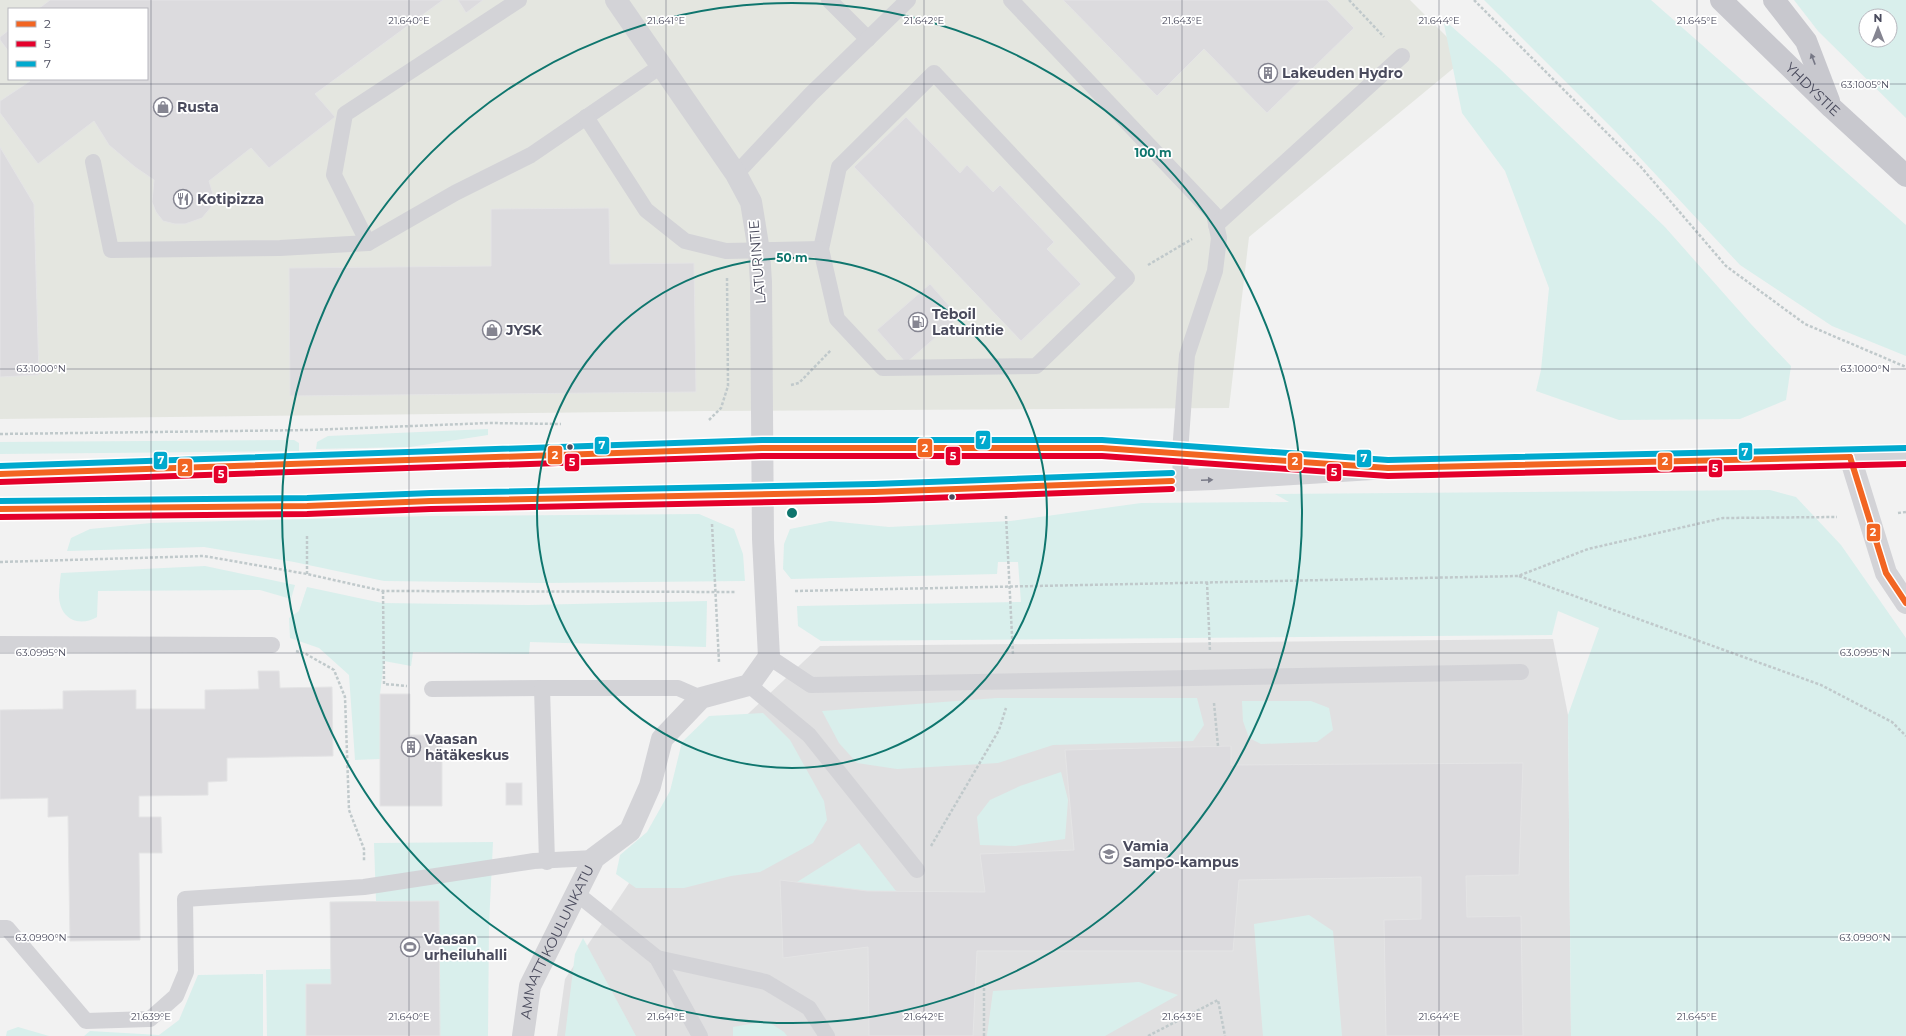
<svg xmlns="http://www.w3.org/2000/svg" width="1906" height="1036" viewBox="0 0 1906 1036" font-family="Montserrat,sans-serif">
<style>
.commercial{fill:#e4e6e0;fill-rule:evenodd}
.education{fill:#e0e0e1}
.green{fill:#d9efec;fill-rule:evenodd}
.building{fill:#dcdbde;stroke:#e4e4e5}
.lines{fill:none;stroke-linecap:round;stroke-linejoin:round}
.path{stroke:#c0c9cb;stroke-width:2.5;stroke-dasharray:3 2;stroke-linecap:butt}
.service{stroke:#d3d3d7;stroke-width:16}
.minor{stroke:#d3d3d7;stroke-width:22}
.secondary{stroke:#d3d3d7;stroke-width:22}
.trunk{stroke:#c8c8ce;stroke-width:22}
.bus-1-casing{stroke:#fff;stroke-width:9}
.bus-2-casing{stroke:#fff;stroke-width:9}
.bus-3-casing{stroke:#fff;stroke-width:9}
.bus-1{stroke:#f26522;stroke-width:6}
.bus-2{stroke:#e4002b;stroke-width:6}
.bus-3{stroke:#00a9ce;stroke-width:6}
.oneway{fill:#767785}
.oneway2{fill:#7a7b88}
.ticks{fill:none;stroke:#4a4b5d;stroke-width:1;stroke-opacity:0.45}
.ring{fill:none;stroke:#0f766e;stroke-width:2}
.bus-dot{fill:#4a4b5d;stroke:#fff;stroke-width:1.5}
.labels{text-anchor:middle;dominant-baseline:central;stroke-width:3.5;stroke-linejoin:round;paint-order:stroke}
.poi-label{font-size:14px;font-weight:bold;fill:#4a4b5d;stroke:#fff;text-anchor:start}
.street-label{font-size:14px;fill:#4a4b5d;stroke:#fff}
.ticks-label{font-size:10px;text-anchor:middle;fill:#4a4b5d;stroke:#fff;stroke-width:3.5;stroke-linejoin:round;paint-order:stroke}
.centre{fill:#0f766e;stroke:#fff;stroke-width:2}
.ring-label{font-size:12px;text-anchor:middle;font-weight:bold;fill:#0f766e;stroke:#fff;stroke-width:3.5;stroke-linejoin:round;paint-order:stroke}
.line-badge{stroke:#fff;stroke-width:1.5}
.badge-label{font-size:11px;text-anchor:middle;font-weight:bold;fill:#fff}
</style>
<rect width="100%" height="100%" fill="#f2f2f2"/>
<path class="commercial" d="M 0,0 L 1410,0 L 1467,57 L 1249,237 L 1229,408 L 706,411 L 0,419 ZM 9,9 L 147,9 L 147,79 L 9,79 Z"/>
<path class="education" d="M 1553,639 L 1568,715 L 1571,1036 L 557,1036 L 565,979 L 732,729 L 820,646 Z"/>
<g class="green">
<path d="M 1484,0 L 1651,0 L 1906,225 L 1906,356 L 1832,326 L 1740,265 L 1617,133 Z"/>
<path d="M 1794,0 L 1906,0 L 1906,118 L 1818,31 ZM 1866,16 L 1890,16 L 1890,40 L 1866,40 Z"/>
<path d="M 1443,19 L 1500,69 L 1665,227 L 1750,323 L 1791,366 L 1786,400 L 1740,419 L 1619,420 L 1536,391 L 1541,370 L 1549,288 L 1505,171 L 1462,113 Z"/>
<path d="M 488,429 L 488,435 L 410,447 L 316,449 L 317,442 L 328,436 Z"/>
<path d="M 294,440 L 299,443 L 299,451 L 0,454 L 0,442 Z"/>
<path d="M 1770,490 L 1796,497 L 1841,545 L 1906,638 L 1906,1036 L 1571,1036 L 1568,715 L 1599,628 L 1558,611 L 1552,635 L 821,641 L 798,626 L 797,606 L 1021,602 L 1018,562 L 998,562 L 997,574 L 791,579 L 783,569 L 784,544 L 790,529 L 830,521 L 889,527 L 1011,521 L 1141,503 L 1289,502 L 1275,494 Z"/>
<path d="M 699,514 L 734,529 L 743,554 L 745,581 L 543,583 L 384,581 L 294,562 L 204,547 L 67,551 L 71,538 L 90,529 L 151,523 L 430,516 Z"/>
<path d="M 205,566 L 295,585 L 291,599 L 260,590 L 98,591 L 97,617 C 78,628 59,618 59,595 C 59,588 60,580 61,573 Z"/>
<path d="M 307,587 L 382,603 L 529,605 L 707,601 L 706,647 L 530,642 L 529,654 L 413,652 L 411,666 L 384,661 L 380,694 L 380,759 L 355,760 L 349,675 L 319,648 L 290,638 L 289,618 L 299,611 Z"/>
<path d="M 997,698 L 1197,698 L 1204,725 L 1193,741 L 1053,745 L 998,763 L 897,769 L 857,763 L 839,743 L 822,711 Z"/>
<path d="M 1242,701 L 1311,701 L 1329,708 L 1333,730 L 1317,742 L 1261,744 L 1249,738 L 1243,721 Z"/>
<path d="M 763,713 L 790,740 L 824,801 L 827,820 L 813,843 L 760,872 L 731,876 L 684,888 L 636,888 L 616,874 L 620,855 L 647,832 L 670,791 L 682,742 L 709,716 Z"/>
<path d="M 1061,772 L 1068,800 L 1065,839 L 1015,846 L 980,845 L 977,817 L 990,800 L 1020,786 Z"/>
<path d="M 493,842 L 489,925 L 488,1036 L 267,1036 L 266,970 L 331,969 L 330,902 L 376,901 L 374,843 Z"/>
<path d="M 859,843 L 896,891 L 867,891 L 797,882 Z"/>
<path d="M 1309,915 L 1333,931 L 1342,1036 L 1263,1036 L 1254,924 Z"/>
<path d="M 583,938 L 636,1036 L 565,1036 L 575,954 Z"/>
<path d="M 263,974 L 263,1036 L 84,1036 L 90,1031 L 159,1035 L 179,1020 L 198,975 Z"/>
<path d="M 1139,982 L 1178,995 L 1105,1036 L 987,1036 L 993,991 Z"/>
<path d="M 767,1021 L 784,1032 L 787,1036 L 733,1036 L 733,1027 Z"/>
<path d="M 18,1027 L 49,1036 L 6,1036 L 7,1031 Z"/>
</g>
<g class="building">
<path d="M 50,0 L 443,0 L 315,94 L 335,117 L 269,168 L 251,148 L 209,181 L 213,194 L 212,206 L 202,218 L 185,224 L 175,224 L 163,221 L 156,212 L 152,202 L 154,180 L 135,167 L 109,145 L 94,121 L 38,164 L 0,113 L 0,101 L 30,81 L 28,79 L 147,79 L 147,9 L 38,9 Z"/>
<path d="M 458,0 L 483,0 L 466,13 Z"/>
<path d="M 1063,0 L 1327,0 L 1354,28 L 1267,113 L 1204,49 L 1157,96 Z"/>
<path d="M 9,30 L 9,52 L 0,40 L 0,37 Z"/>
<path d="M 906,117 L 960,173 L 967,165 L 993,192 L 1000,185 L 1054,242 L 1047,249 L 1081,284 L 1021,341 L 854,167 Z"/>
<path d="M 0,147 L 34,204 L 39,375 L 0,377 Z"/>
<path d="M 609,208 L 610,264 L 694,263 L 696,392 L 290,396 L 289,268 L 491,266 L 491,209 Z"/>
<path d="M 930,284 L 959,317 L 906,363 L 877,330 Z"/>
<path d="M 258,671 L 279,671 L 280,688 L 332,687 L 333,756 L 227,758 L 227,781 L 208,782 L 208,795 L 139,796 L 139,817 L 161,817 L 162,853 L 139,853 L 140,940 L 70,941 L 68,816 L 48,817 L 48,798 L 0,799 L 0,710 L 63,709 L 63,691 L 136,690 L 136,709 L 205,709 L 205,690 L 259,689 Z"/>
<path d="M 380,694 L 410,694 L 410,735 L 442,735 L 442,806 L 380,806 Z"/>
<path d="M 1231,746 L 1231,765 L 1523,763 L 1519,875 L 1466,876 L 1467,917 L 1521,916 L 1523,1036 L 1386,1036 L 1384,920 L 1421,919 L 1421,877 L 1239,880 L 1233,951 L 977,951 L 973,1036 L 869,1036 L 868,947 L 783,958 L 780,880 L 867,891 L 985,892 L 980,854 L 1074,850 L 1065,750 Z"/>
<rect x="506" y="783" width="16" height="22"/>
<path d="M 439,901 L 440,1036 L 306,1036 L 306,984 L 331,984 L 330,902 Z"/>
</g>
<g class="lines">
<g class="path">
<path d="M 1349,0 L 1384,37"/>
<path d="M 1474,0 L 1641,167 L 1726,266 L 1805,324 L 1906,367"/>
<path d="M 1148,265 L 1192,239"/>
<path d="M 791,385 L 799,383 L 831,350"/>
<path d="M 709,420 L 721,408 L 728,386 L 727,277"/>
<path d="M 0,434 L 309,430 L 489,423 L 561,424"/>
<path d="M 1898,513 L 1906,512"/>
<path d="M 1006,516 L 1013,655"/>
<path d="M 712,524 L 719,662"/>
<path d="M 0,562 L 204,556 L 307,574 L 383,591 L 736,592"/>
<path d="M 307,574 L 307,534"/>
<path d="M 1519,576 L 1821,685 L 1892,722 L 1906,736"/>
<path d="M 1207,582 L 1210,652"/>
<path d="M 383,591 L 384,684 L 407,686"/>
<path d="M 795,591 L 1518,576 L 1588,549 L 1723,518 L 1837,517"/>
<path d="M 296,651 L 306,654 L 334,670 L 345,697 L 349,810 L 364,849 L 364,861"/>
<path d="M 1214,703 L 1218,746"/>
<path d="M 931,846 L 999,730 L 1006,708"/>
<path d="M 984,1036 L 984,983"/>
<path d="M 1148,1036 L 1218,1000 L 1225,1036"/>
</g>
<g class="service">
<path d="M 519,0 L 345,114 L 334,175 L 368,243 L 455,193 L 531,155 L 661,66"/>
<path d="M 829,0 L 868,39"/>
<path d="M 1011,0 L 1214,214 L 1219,238 L 1215,271 L 1187,355 L 1180,453 L 1181,481"/>
<path d="M 934,73 L 1127,278 L 1036,366 L 883,368 L 837,319 L 821,249 L 839,167 Z"/>
<path d="M 586,117 L 646,210 L 685,241 L 726,251 L 821,249"/>
<path d="M 93,162 L 111,250 L 280,248 L 368,243"/>
<path d="M 736,174 L 811,94 L 908,0"/>
<path d="M 1216,225 L 1402,56"/>
<path d="M 0,644 L 272,645"/>
<path d="M 769,657 L 811,685 L 1521,672"/>
<path d="M 749,685 L 809,735 L 917,870"/>
<path d="M 432,689 L 542,688"/>
<path d="M 547,862 L 542,688 L 678,688 L 701,698"/>
<path d="M 576,893 L 657,958 L 700,1036"/>
<path d="M 0,928 L 7,928 L 86,1021 L 150,1019 L 176,996 L 186,972 L 185,899 L 364,887 L 534,861 L 594,858"/>
<path d="M 657,958 L 766,982 L 809,1008 L 827,1036"/>
</g>
<g class="minor">
<path d="M 1850,457 L 1886,573 L 1906,603"/>
<path id="s1" d="M 523,1036 L 530,986 L 594,858 L 630,831 L 650,786 L 662,739 L 701,698 L 749,685 L 769,657 L 763,539 L 761,282 L 759,251 L 751,202 L 736,174 L 616,0"/>
</g>
<g class="secondary">
<path d="M 0,474 L 762,448 L 1102,448 L 1305,462"/>
<path d="M 0,509 L 307,506 L 431,501 L 874,492 L 1214,479 L 1388,468 L 1906,456"/>
</g>
<g class="trunk">
<path id="s2" d="M 1721,0 L 1832,108 L 1906,176"/>
<path d="M 1774,0 L 1806,41 L 1829,101"/>
</g>
<g class="bus-1-casing">
<g id="bus-1">
<path d="M 1850,457 L 1886,573 L 1906,603"/>
<path d="M 0,474 L 762,448 L 1102,448 L 1388,468 L 1850,457"/>
<path d="M 0,509 L 307,506 L 431,501 L 874,492 L 1172,481"/>
</g>
</g>
<g class="bus-2-casing">
<g id="bus-2">
<path d="M 0,482 L 762,456 L 1102,456 L 1388,476 L 1906,464"/>
<path d="M 0,517 L 307,514 L 431,509 L 874,500 L 1172,489"/>
</g>
</g>
<g class="bus-3-casing">
<g id="bus-3">
<path d="M 0,466 L 762,440 L 1102,440 L 1388,460 L 1906,448"/>
<path d="M 0,501 L 307,498 L 431,493 L 874,484 L 1172,473"/>
</g>
</g>
<use href="#bus-1" class="bus-1"/>
<use href="#bus-2" class="bus-2"/>
<use href="#bus-3" class="bus-3"/>
</g>
<defs><path id="oneway-solid" d="M-6-.8H1V-3.2L6.5 0L1 3.2V.8H-6Z"/></defs>
<use class="oneway" href="#oneway-solid" transform="translate(1813 59) rotate(-111)"/>
<use class="oneway2" href="#oneway-solid" transform="translate(1207 480) rotate(-2)"/>
<path class="ticks" d="M 151,0 L 151,1036M 409,0 L 409,1036M 666,0 L 666,1036M 924,0 L 924,1036M 1182,0 L 1182,1036M 1439,0 L 1439,1036M 1697,0 L 1697,1036M 0,84 L 1906,84M 0,369 L 1906,369M 0,653 L 1906,653M 0,937 L 1906,937"/>
<g class="ring">
<circle cx="792" cy="513" r="255"/>
<circle cx="792" cy="513" r="510"/>
</g>
<defs>
<g id="building-ring" transform="scale(1)"><circle r="9.5" fill="#fff" stroke="#858591" stroke-width="1.5"/><path d="M-4-6H4V6H1V3H-1V6H-4ZM-2.5-4.3h1.7v1.8h-1.7ZM.8-4.3h1.7v1.8H.8ZM-2.5-1h1.7V.8h-1.7ZM.8-1h1.7V.8H.8Z" fill="#858591"/></g>
<g id="shop-ring" transform="scale(1)"><circle r="9.5" fill="#fff" stroke="#858591" stroke-width="1.5"/><path d="M-5-2.5h2.3a2.7 3.5 0 0 1 5.4 0H5L5.5 6h-11ZM-1.5-2.5h3a1.5 2.3 0 0 0-3 0Z" fill="#858591"/></g>
<g id="restaurant-ring" transform="scale(1)"><circle r="9.5" fill="#fff" stroke="#858591" stroke-width="1.5"/><path d="M-5-6h1v4h1v-4h1v4h1v-4h1v5L-1.5 .5V6h-2V.5L-5-1ZM5-6V6H3V1.5H1.5Q1.5-4 5-6Z" fill="#858591"/></g>
<g id="fuel-ring" transform="scale(1)"><circle r="9.5" fill="#fff" stroke="#858591" stroke-width="1.5"/><path d="M-5.5-6h7V0h2V4h1.3V-2.5L3-4.5l.8-.8L6-3V5H2.5V1h-1V6h-7ZM-4.2-4.7v3.2H.2V-4.7Z" fill="#858591"/></g>
<g id="school-ring" transform="scale(1)"><circle r="9.5" fill="#fff" stroke="#858591" stroke-width="1.5"/><path d="M0-5L7-2L0 1L-7-2ZM-4 1L0 2.5L4 1V4Q0 6-4 4Z" fill="#858591"/></g>
<g id="stadium-ring" transform="scale(1)"><circle r="9.5" fill="#fff" stroke="#858591" stroke-width="1.5"/><path d="M0-5a6.5 5 0 1 0 0 10a6.5 5 0 1 0 0-10ZM-3.5-1.8h7v3.6h-7Z" fill="#858591"/></g>
</defs>
<g fill-rule="evenodd">
<use href="#building-ring" x="1268" y="73"/>
<use href="#shop-ring" x="163" y="107"/>
<use href="#restaurant-ring" x="183" y="199"/>
<use href="#fuel-ring" x="918" y="322"/>
<use href="#shop-ring" x="492" y="330"/>
<use href="#building-ring" x="411" y="747"/>
<use href="#school-ring" x="1109" y="854"/>
<use href="#stadium-ring" x="410" y="947"/>
</g>
<g class="bus-dot">
<circle cx="570" cy="447" r="3.5"/>
<circle cx="952" cy="497" r="3.5"/>
</g>
<g class="labels">
<g class="poi-label">
<text x="1282" y="73">Lakeuden Hydro</text>
<text x="177" y="107">Rusta</text>
<text x="197" y="199">Kotipizza</text>
<text x="932" y="314">Teboil<tspan x="932" dy="16">Laturintie</tspan></text>
<text x="506" y="330">JYSK</text>
<text x="425" y="739">Vaasan<tspan x="425" dy="16">hätäkeskus</tspan></text>
<text x="1123" y="846">Vamia<tspan x="1123" dy="16">Sampo-kampus</tspan></text>
<text x="424" y="939">Vaasan<tspan x="424" dy="16">urheiluhalli</tspan></text>
</g>
<g class="street-label">
<text stroke="none"><textPath href="#s2" startOffset="128">YHDYSTIE</textPath></text>
<text transform="translate(757 262) rotate(-95)">LATURINTIE</text>
<text stroke="none"><textPath href="#s1" startOffset="101">AMMATTIKOULUNKATU</textPath></text>
</g>
</g>
<g class="ticks-label">
<text x="409" y="24">21.640°E</text>
<text x="666" y="24">21.641°E</text>
<text x="924" y="24">21.642°E</text>
<text x="1182" y="24">21.643°E</text>
<text x="1439" y="24">21.644°E</text>
<text x="1697" y="24">21.645°E</text>
<text x="1865" y="88">63.1005°N</text>
<text x="41" y="372">63.1000°N</text>
<text x="1865" y="372">63.1000°N</text>
<text x="41" y="656">63.0995°N</text>
<text x="1865" y="656">63.0995°N</text>
<text x="41" y="941">63.0990°N</text>
<text x="1865" y="941">63.0990°N</text>
<text x="151" y="1020">21.639°E</text>
<text x="409" y="1020">21.640°E</text>
<text x="666" y="1020">21.641°E</text>
<text x="924" y="1020">21.642°E</text>
<text x="1182" y="1020">21.643°E</text>
<text x="1439" y="1020">21.644°E</text>
<text x="1697" y="1020">21.645°E</text>
</g>
<circle cx="792" cy="513" r="6" class="centre"/>
<g class="ring-label">
<text x="1153" y="157">100 m</text>
<text x="792" y="262">50 m</text>
</g>
<g class="line-badge">
<rect x="975" y="430" width="16" height="20" rx="4" fill="#00a9ce"/>
<rect x="594" y="436" width="16" height="19" rx="4" fill="#00a9ce"/>
<rect x="917" y="438" width="16" height="20" rx="4" fill="#f26522"/>
<rect x="1738" y="442" width="15" height="19" rx="4" fill="#00a9ce"/>
<rect x="547" y="445" width="16" height="20" rx="4" fill="#f26522"/>
<rect x="945" y="446" width="16" height="20" rx="4" fill="#e4002b"/>
<rect x="1356" y="449" width="16" height="19" rx="4" fill="#00a9ce"/>
<rect x="153" y="451" width="15" height="19" rx="4" fill="#00a9ce"/>
<rect x="1657" y="452" width="16" height="19" rx="4" fill="#f26522"/>
<rect x="1287" y="452" width="16" height="19" rx="4" fill="#f26522"/>
<rect x="564" y="453" width="16" height="19" rx="4" fill="#e4002b"/>
<rect x="177" y="458" width="16" height="19" rx="4" fill="#f26522"/>
<rect x="1708" y="459" width="15" height="19" rx="4" fill="#e4002b"/>
<rect x="1326" y="463" width="16" height="19" rx="4" fill="#e4002b"/>
<rect x="213" y="465" width="15" height="19" rx="4" fill="#e4002b"/>
<rect x="1866" y="523" width="15" height="19" rx="4" fill="#f26522"/>
</g>
<g class="badge-label">
<text x="983" y="444">7</text>
<text x="602" y="449">7</text>
<text x="925" y="452">2</text>
<text x="1745" y="456">7</text>
<text x="555" y="459">2</text>
<text x="953" y="460">5</text>
<text x="1364" y="462">7</text>
<text x="161" y="464">7</text>
<text x="1665" y="465">2</text>
<text x="1295" y="465">2</text>
<text x="572" y="466">5</text>
<text x="185" y="472">2</text>
<text x="1715" y="472">5</text>
<text x="1334" y="476">5</text>
<text x="221" y="478">5</text>
<text x="1873" y="536">2</text>
</g>
<rect x="8" y="8" width="140" height="72" fill="#ffffff" stroke="#b7b7be"/>
<rect x="16" y="21" width="20" height="6" fill="#f26522" stroke="#b7b7be"/>
<text x="44" y="28" font-size="12" fill="#4a4b5d">2</text>
<rect x="16" y="41" width="20" height="6" fill="#e4002b" stroke="#b7b7be"/>
<text x="44" y="48" font-size="12" fill="#4a4b5d">5</text>
<rect x="16" y="61" width="20" height="6" fill="#00a9ce" stroke="#b7b7be"/>
<text x="44" y="68" font-size="12" fill="#4a4b5d">7</text>
<g transform="translate(1878 28)"><circle r="19" fill="#ffffff" stroke="#b7b7be"/>
<path d="M0-3L7 15L0 10L-7 15Z" fill="#858591"/>
<text y="-6" font-size="11" font-weight="bold" text-anchor="middle" fill="#4a4b5d">N</text>
</g>
</svg>
